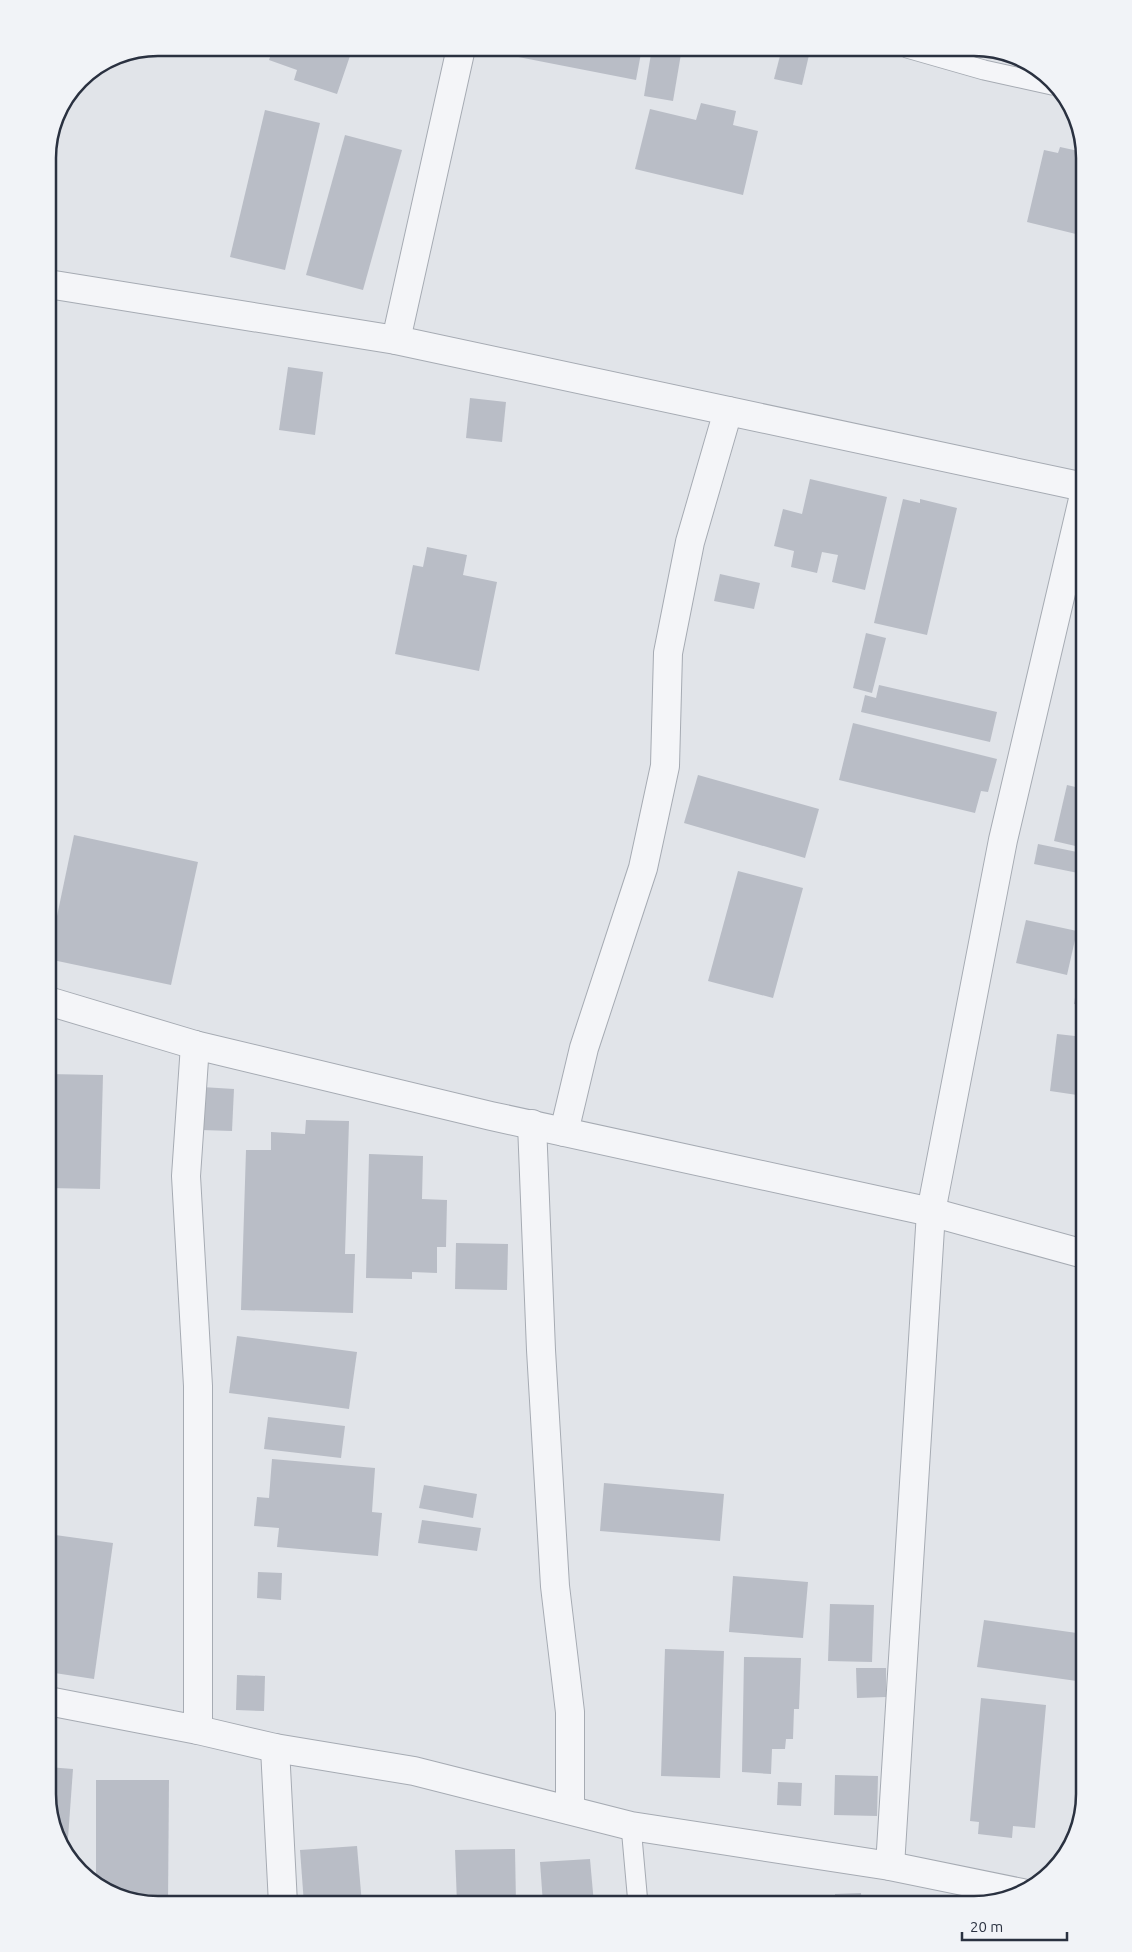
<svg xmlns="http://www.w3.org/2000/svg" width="1132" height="1952" viewBox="0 0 1132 1952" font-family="Ubuntu,sans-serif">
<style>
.building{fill:#b9bdc6}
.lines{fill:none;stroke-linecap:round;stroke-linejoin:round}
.service-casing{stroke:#a6abb3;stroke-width:21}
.minor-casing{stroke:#a6abb3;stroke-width:30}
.service{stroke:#f4f5f8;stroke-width:19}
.minor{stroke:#f4f5f8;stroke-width:28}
.rim{fill:none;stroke:#2a3140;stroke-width:2.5}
</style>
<rect width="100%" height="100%" fill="#e1e4e9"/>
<g class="building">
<path d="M 273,48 L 340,48 L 340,49 L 351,53 L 337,94 L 294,80 L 297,70 L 269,60 Z"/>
<path d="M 504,48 L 642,48 L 636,80 L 503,54 Z"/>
<path d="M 652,48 L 682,48 L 673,101 L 644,96 Z"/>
<path d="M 782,48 L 809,55 L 802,85 L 774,79 Z"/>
<path d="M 701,103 L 736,111 L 733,125 L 758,131 L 743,195 L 635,169 L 650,109 L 696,120 Z"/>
<path d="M 265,110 L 320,123 L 285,270 L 230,257 Z"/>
<path d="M 345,135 L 402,150 L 363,290 L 306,275 Z"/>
<path d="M 1060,147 L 1083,152 L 1084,236 L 1027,222 L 1044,150 L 1058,153 Z"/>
<path d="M 288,367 L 323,372 L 315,435 L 279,430 Z"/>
<path d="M 470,398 L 506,402 L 502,442 L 466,438 Z"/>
<path d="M 810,479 L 887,497 L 865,590 L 832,582 L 838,555 L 822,552 L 817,573 L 791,567 L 794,551 L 774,546 L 783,509 L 802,514 Z"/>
<path d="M 903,499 L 920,503 L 920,499 L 957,508 L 927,635 L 874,623 Z"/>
<path d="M 427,547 L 467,555 L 463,575 L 497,582 L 479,671 L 395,654 L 413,565 L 423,567 Z"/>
<path d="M 720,574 L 760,583 L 754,609 L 714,601 Z"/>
<path d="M 866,633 L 886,638 L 872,693 L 853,688 Z"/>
<path d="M 1083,651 L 1084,651 L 1084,678 L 1079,677 Z"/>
<path d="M 879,685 L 997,712 L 990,742 L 861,712 L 865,695 L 876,698 Z"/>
<path d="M 853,723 L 997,759 L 988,792 L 981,791 L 975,813 L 839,780 Z"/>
<path d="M 698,775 L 819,809 L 805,858 L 684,823 Z"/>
<path d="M 1067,785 L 1084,789 L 1084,848 L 1054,841 Z"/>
<path d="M 74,835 L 198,862 L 171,985 L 48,959 Z"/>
<path d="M 1038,844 L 1082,853 L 1078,873 L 1034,864 Z"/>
<path d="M 1084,867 L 1084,901 L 1076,899 Z"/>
<path d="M 738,871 L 803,888 L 773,998 L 708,981 Z"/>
<path d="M 1026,920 L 1077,931 L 1067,975 L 1016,963 Z"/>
<path d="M 1083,946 L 1084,946 L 1084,1006 L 1074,1004 Z"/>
<path d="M 1057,1034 L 1084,1037 L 1084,1096 L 1050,1091 Z"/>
<path d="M 48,1074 L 103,1075 L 100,1189 L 48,1188 Z"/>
<path d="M 202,1087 L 234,1089 L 232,1131 L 201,1130 Z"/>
<path d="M 306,1120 L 349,1121 L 345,1254 L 355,1254 L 353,1313 L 241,1310 L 246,1150 L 271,1150 L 271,1132 L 305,1134 Z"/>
<path d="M 369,1154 L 423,1156 L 422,1199 L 447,1200 L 446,1247 L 437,1247 L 437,1273 L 412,1272 L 412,1279 L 366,1278 Z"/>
<path d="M 456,1243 L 508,1244 L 507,1290 L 455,1289 Z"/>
<path d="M 237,1336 L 357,1352 L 349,1409 L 229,1393 Z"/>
<path d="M 268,1417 L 345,1426 L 341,1458 L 264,1449 Z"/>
<path d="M 272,1459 L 375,1468 L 372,1512 L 382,1513 L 378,1556 L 277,1547 L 279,1528 L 254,1526 L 257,1497 L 269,1498 Z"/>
<path d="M 604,1483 L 724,1494 L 720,1541 L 600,1531 Z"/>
<path d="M 424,1485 L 477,1494 L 473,1518 L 419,1508 Z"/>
<path d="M 422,1520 L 481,1528 L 477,1551 L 418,1543 Z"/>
<path d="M 48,1534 L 113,1543 L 94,1679 L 48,1672 Z"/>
<path d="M 258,1572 L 282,1573 L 281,1600 L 257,1598 Z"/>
<path d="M 733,1576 L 808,1582 L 803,1638 L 729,1632 Z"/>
<path d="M 830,1604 L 874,1605 L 872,1662 L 828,1661 Z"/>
<path d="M 984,1620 L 1084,1634 L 1084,1682 L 977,1667 Z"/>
<path d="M 665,1649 L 724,1651 L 720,1778 L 661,1776 Z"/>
<path d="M 744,1657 L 801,1658 L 799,1709 L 794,1709 L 793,1739 L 786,1739 L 785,1749 L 772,1749 L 771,1774 L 742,1772 Z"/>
<path d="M 856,1668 L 886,1668 L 886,1697 L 857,1698 Z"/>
<path d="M 237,1675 L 265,1676 L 264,1711 L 236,1710 Z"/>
<path d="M 981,1698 L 1046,1705 L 1035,1828 L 1013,1826 L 1012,1838 L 978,1834 L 979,1822 L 970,1821 Z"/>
<path d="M 48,1767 L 73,1769 L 67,1852 L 59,1843 L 48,1794 Z"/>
<path d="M 835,1775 L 878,1776 L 877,1816 L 834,1815 Z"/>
<path d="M 96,1780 L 169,1780 L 168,1904 L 151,1904 L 96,1884 Z"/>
<path d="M 778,1782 L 802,1783 L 801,1806 L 777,1805 Z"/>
<path d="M 357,1846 L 362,1904 L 304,1904 L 300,1850 Z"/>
<path d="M 515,1849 L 516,1904 L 457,1904 L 455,1850 Z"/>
<path d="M 590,1859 L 594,1904 L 543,1904 L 540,1862 Z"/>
<path d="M 861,1893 L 862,1904 L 835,1904 L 835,1894 Z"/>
</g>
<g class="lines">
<g class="service-casing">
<g id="service">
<path d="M 907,48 L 984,70 L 1052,85"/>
<path d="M 631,1826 L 638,1904"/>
</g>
</g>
<g class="minor-casing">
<g id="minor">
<path d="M 48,284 L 396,340 L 1084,487"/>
<path d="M 396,340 L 461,48"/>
<path d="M 48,1001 L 195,1045 L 491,1116 L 931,1212 L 1084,1254"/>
<path d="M 195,1045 L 186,1176 L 198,1386 L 198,1730"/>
<path d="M 532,1124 L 541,1350 L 555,1586 L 570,1712 L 570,1810"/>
<path d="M 564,1132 L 584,1048 L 643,868 L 665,766 L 668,653 L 690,542 L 728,411"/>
<path d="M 48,1701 L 198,1730 L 275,1748 L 414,1771 L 631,1826 L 890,1866 L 1022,1893"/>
<path d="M 275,1748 L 283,1904"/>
<path d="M 890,1866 L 931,1212 L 1003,840 L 1084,495"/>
</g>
</g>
<use href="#service" class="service"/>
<use href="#minor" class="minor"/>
</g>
<path d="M0 0H1132V1952H0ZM158 56H974A102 102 0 0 1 1076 158V1794A102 102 0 0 1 974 1896H158A102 102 0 0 1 56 1794V158A102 102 0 0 1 158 56Z" fill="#f1f3f7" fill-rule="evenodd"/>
<path class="rim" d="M158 56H974A102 102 0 0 1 1076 158V1794A102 102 0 0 1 974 1896H158A102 102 0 0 1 56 1794V158A102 102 0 0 1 158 56Z"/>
<path d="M962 1932v8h105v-8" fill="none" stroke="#2a3140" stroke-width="2.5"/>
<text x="970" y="1932" font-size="15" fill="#2a3140" stroke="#f1f3f7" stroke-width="4" paint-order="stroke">20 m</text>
</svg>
